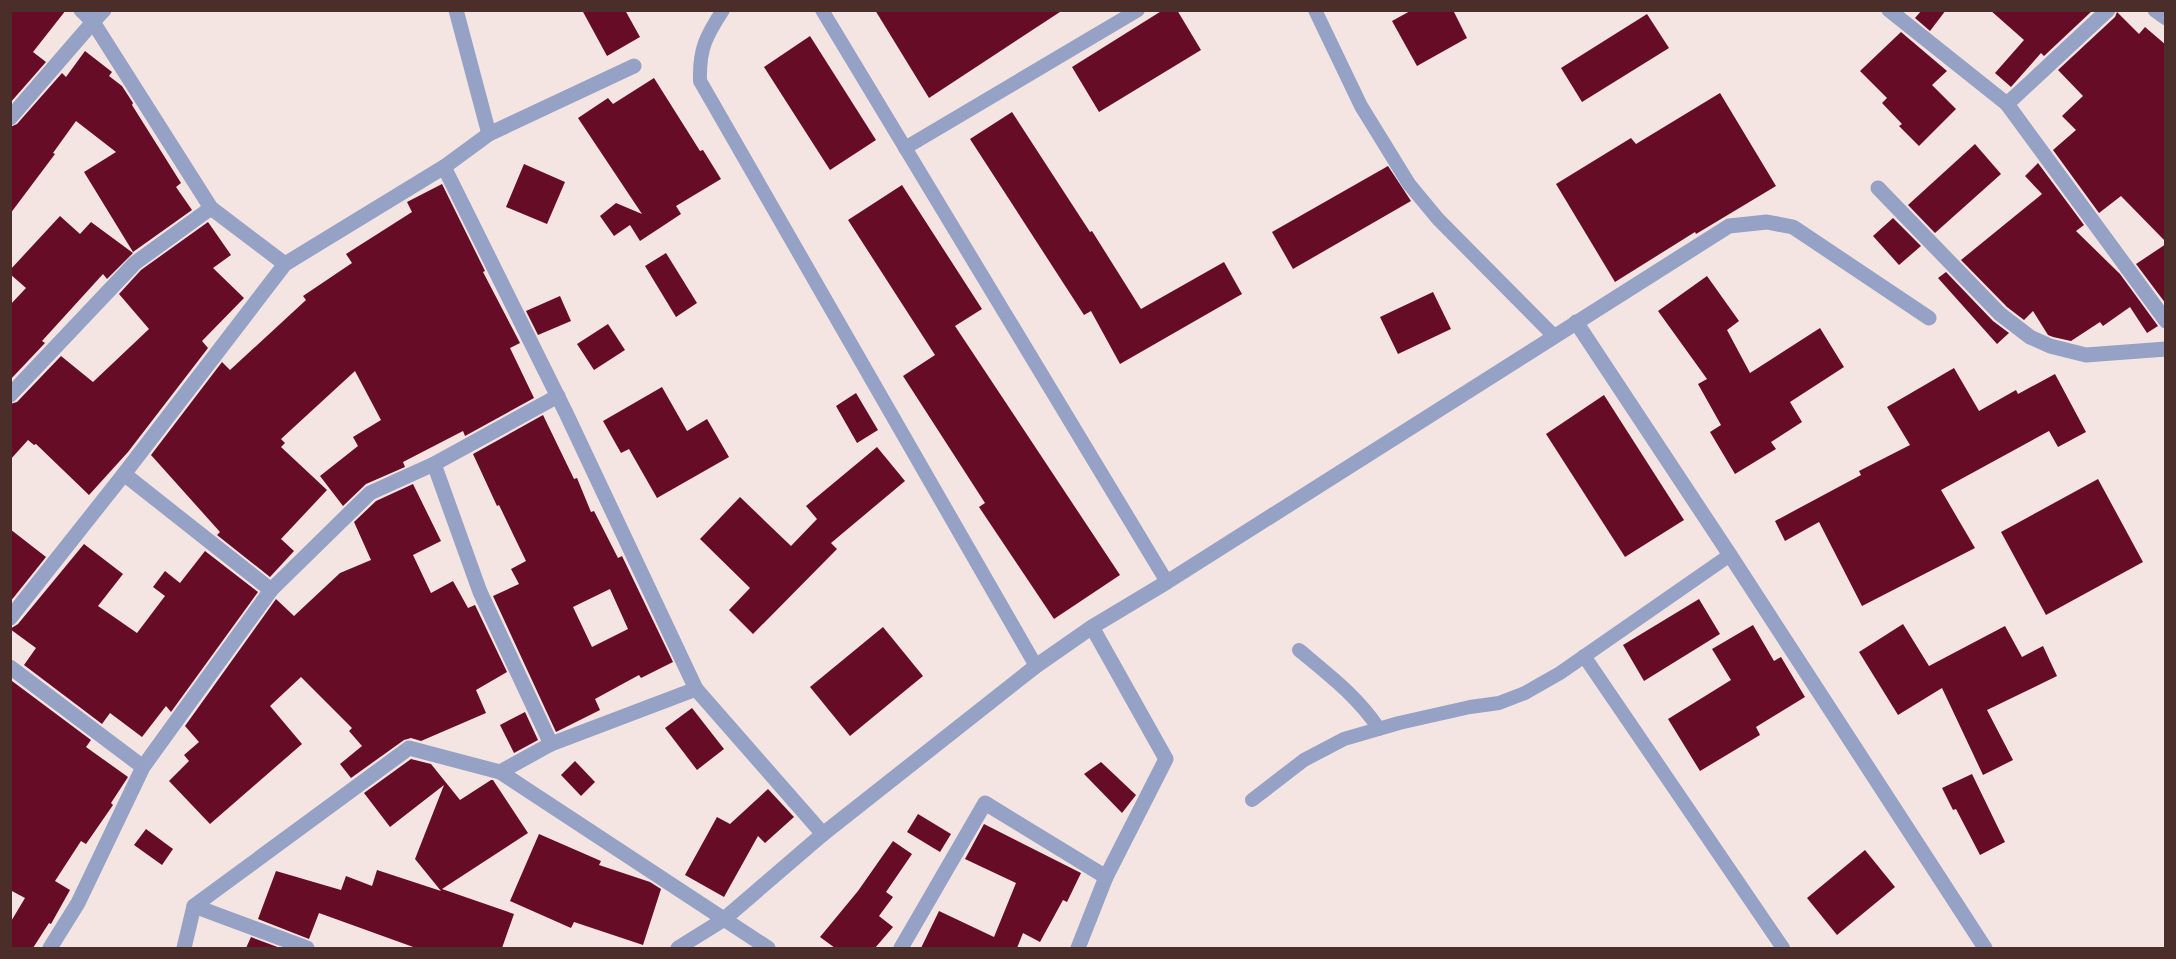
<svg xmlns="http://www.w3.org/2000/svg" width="2176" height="959" viewBox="0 0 2176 959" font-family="Merriweather,serif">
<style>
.building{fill:#670c27;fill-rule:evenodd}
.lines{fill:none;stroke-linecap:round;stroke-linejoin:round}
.service{stroke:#95a1c5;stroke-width:14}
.minor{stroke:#95a1c5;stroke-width:15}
</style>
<rect width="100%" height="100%" fill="#f5e5e2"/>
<g class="building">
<path d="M 10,10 L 66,10 L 33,52 L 46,62 L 10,103 Z"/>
<path d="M 582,10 L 625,10 L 640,37 L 607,56 Z"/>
<path d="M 875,10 L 1063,10 L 929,98 Z"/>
<path d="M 1163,10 L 1177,10 L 1201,50 L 1099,112 L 1072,67 Z"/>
<path d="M 1412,10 L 1453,10 L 1467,38 L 1417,66 L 1392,21 Z"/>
<path d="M 1922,10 L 1946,10 L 1930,31 L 1915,18 Z"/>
<path d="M 1990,10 L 2093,10 L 2044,56 L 2041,53 L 2011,87 L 1995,73 L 2024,40 Z"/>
<path d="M 2117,12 L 2139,34 L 2145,27 L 2166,45 L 2166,242 L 2121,196 L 2099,213 L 2053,150 L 2076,130 L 2062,116 L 2083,96 L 2058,70 L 2115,17 Z"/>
<path d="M 1647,14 L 1669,48 L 1582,102 L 1561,68 Z"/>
<path d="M 1901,32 L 1947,71 L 1932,85 L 1956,109 L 1919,146 L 1899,126 L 1902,124 L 1882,103 L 1887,98 L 1860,71 Z"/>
<path d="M 810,36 L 876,140 L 830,170 L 764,67 Z"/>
<path d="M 85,51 L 112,72 L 109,76 L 122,86 L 133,103 L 132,105 L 181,183 L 176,187 L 192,210 L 133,252 L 84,172 L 116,152 L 76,121 L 53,153 L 55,154 L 10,214 L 10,127 L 17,124 L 62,73 L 66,77 Z"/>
<path d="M 654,78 L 700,151 L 703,150 L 721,179 L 676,206 L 681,214 L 640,241 L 630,225 L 614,236 L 600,216 L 616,203 L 642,214 L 578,118 L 608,98 L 613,104 Z"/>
<path d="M 1720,93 L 1776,186 L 1696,234 L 1695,232 L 1615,282 L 1556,184 L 1631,138 L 1636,144 Z"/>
<path d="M 1012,112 L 1090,232 L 1092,231 L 1141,309 L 1224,262 L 1242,294 L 1120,364 L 1091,311 L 1084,315 L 970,139 Z"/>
<path d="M 1975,144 L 2001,174 L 1935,233 L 1908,205 Z"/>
<path d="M 2038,163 L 2084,225 L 2076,231 L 2120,274 L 2158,326 L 2147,333 L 2130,307 L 2103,326 L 2100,322 L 2071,341 L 2053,337 L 2048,335 L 2033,311 L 2024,320 L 2007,307 L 1961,260 L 2042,194 L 2025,176 Z"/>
<path d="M 524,164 L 565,182 L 547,224 L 506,207 Z"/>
<path d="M 1388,166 L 1411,201 L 1293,269 L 1272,232 Z"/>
<path d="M 442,184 L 485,271 L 483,272 L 520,343 L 510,348 L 534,398 L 465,436 L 463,431 L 403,462 L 405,467 L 366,484 L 343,506 L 320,476 L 358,446 L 353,437 L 381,420 L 355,371 L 281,439 L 285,443 L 281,447 L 327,490 L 281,539 L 294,551 L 270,577 L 217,535 L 220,532 L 151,455 L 222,362 L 230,370 L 306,300 L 303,296 L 352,263 L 346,254 L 412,212 L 407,202 Z"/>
<path d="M 902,185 L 982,309 L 955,326 L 1120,575 L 1054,619 L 979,507 L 985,503 L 903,376 L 935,355 L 848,220 Z"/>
<path d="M 60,216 L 80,234 L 91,222 L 133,253 L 107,279 L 103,274 L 42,341 L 45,343 L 10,380 L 10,305 L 26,288 L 10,274 L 10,270 Z"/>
<path d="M 1893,218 L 1921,246 L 1899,265 L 1873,236 Z"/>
<path d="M 208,222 L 231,255 L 213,268 L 244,298 L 202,341 L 208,348 L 128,452 L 89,495 L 36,444 L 34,445 L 28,440 L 10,460 L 10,404 L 17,402 L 61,356 L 93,382 L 149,329 L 119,294 L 141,270 Z"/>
<path d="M 2166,244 L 2166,304 L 2136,264 Z"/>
<path d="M 666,253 L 697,303 L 676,317 L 645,266 Z"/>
<path d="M 1946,272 L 1993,321 L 2009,333 L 1997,344 L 1938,278 Z"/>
<path d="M 1707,276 L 1739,321 L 1727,330 L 1750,373 L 1820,328 L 1844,367 L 1790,402 L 1802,422 L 1771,442 L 1776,449 L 1735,474 L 1710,432 L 1721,425 L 1698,384 L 1707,379 L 1658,311 Z"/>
<path d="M 1433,292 L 1451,329 L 1398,354 L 1380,317 Z"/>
<path d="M 560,296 L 571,321 L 538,335 L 526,311 Z"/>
<path d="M 608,324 L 625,350 L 594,370 L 577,344 Z"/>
<path d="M 1954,368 L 1979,411 L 2016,390 L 2018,394 L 2055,374 L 2086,432 L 2058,447 L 2049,431 L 1941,490 L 1975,548 L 1862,606 L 1819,522 L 1785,541 L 1775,521 L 1861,475 L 1859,471 L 1910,445 L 1887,407 Z"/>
<path d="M 662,387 L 687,431 L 707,419 L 729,457 L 657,498 L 629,449 L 621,453 L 603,421 Z"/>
<path d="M 856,393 L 878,430 L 857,443 L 836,406 Z"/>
<path d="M 1604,395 L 1684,520 L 1625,557 L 1546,434 Z"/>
<path d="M 543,415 L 574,479 L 577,478 L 591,512 L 594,511 L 618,558 L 622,556 L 673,662 L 641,678 L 639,675 L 595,699 L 600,710 L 556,732 L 493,596 L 519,584 L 511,569 L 526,561 L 499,505 L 497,506 L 473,454 ZM 610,589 L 628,629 L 592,647 L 573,607 Z"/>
<path d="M 877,447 L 905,481 L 831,543 L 837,549 L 753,634 L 729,610 L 750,588 L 700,539 L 740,497 L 791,546 L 817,519 L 806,506 Z"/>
<path d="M 2098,479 L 2143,562 L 2046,615 L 2001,532 Z"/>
<path d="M 413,484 L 441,541 L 413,555 L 431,593 L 453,581 L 468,608 L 475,605 L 507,672 L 476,690 L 486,713 L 421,741 L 411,738 L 404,740 L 351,778 L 340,764 L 362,746 L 349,731 L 352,728 L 301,677 L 270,706 L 302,744 L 210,824 L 169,781 L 189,761 L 184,755 L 199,742 L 185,726 L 276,599 L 294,616 L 340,573 L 371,560 L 354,522 L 376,501 Z"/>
<path d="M 10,529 L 46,557 L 10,602 Z"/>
<path d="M 84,544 L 123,574 L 98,606 L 137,633 L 165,596 L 153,587 L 165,571 L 180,583 L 205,551 L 258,592 L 171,712 L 166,706 L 142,737 L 110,713 L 102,724 L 24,665 L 36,648 L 10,629 L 18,624 Z"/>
<path d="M 1699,599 L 1720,634 L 1644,681 L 1623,645 Z"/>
<path d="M 1903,624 L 1929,666 L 2005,626 L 2022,657 L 2043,646 L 2057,676 L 1987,710 L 2013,760 L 1983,775 L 1942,688 L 1898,715 L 1859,652 Z"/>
<path d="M 1753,625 L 1774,661 L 1781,657 L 1805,697 L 1756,727 L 1760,735 L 1700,771 L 1668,719 L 1731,680 L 1712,649 Z"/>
<path d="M 883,627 L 923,676 L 850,736 L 810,687 Z"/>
<path d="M 12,681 L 91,740 L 86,747 L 128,777 L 111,803 L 113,805 L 86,844 L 81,841 L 55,881 L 70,890 L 51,924 L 49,923 L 33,948 L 10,948 L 10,923 L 25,898 L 10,890 L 10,684 Z"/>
<path d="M 692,708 L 724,749 L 697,770 L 665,728 Z"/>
<path d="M 525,712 L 538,740 L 514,753 L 500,725 Z"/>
<path d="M 411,759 L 431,764 L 460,800 L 491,780 L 493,780 L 528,833 L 442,889 L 514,914 L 502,948 L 416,948 L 319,913 L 309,939 L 258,919 L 276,871 L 341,890 L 346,876 L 372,886 L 377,870 L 441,891 L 415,859 L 444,785 L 390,827 L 364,793 Z"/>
<path d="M 575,761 L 595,782 L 581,796 L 561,775 Z"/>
<path d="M 1101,762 L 1136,795 L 1122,813 L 1084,774 Z"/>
<path d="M 1972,774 L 2005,842 L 1980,855 L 1956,809 L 1953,810 L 1942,788 Z"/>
<path d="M 768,789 L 794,817 L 765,843 L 758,836 L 724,897 L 685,875 L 717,817 L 730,824 Z"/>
<path d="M 918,814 L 951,834 L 940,852 L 907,832 Z"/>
<path d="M 984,824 L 1081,873 L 1067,902 L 1063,900 L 1040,942 L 1023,933 L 1017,948 L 921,948 L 939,911 L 994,937 L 1016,883 L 965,859 Z"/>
<path d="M 146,829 L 173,849 L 162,865 L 134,845 Z"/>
<path d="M 539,834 L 601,861 L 599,865 L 650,882 L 661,889 L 643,945 L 574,922 L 571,928 L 510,901 Z"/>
<path d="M 893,841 L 912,854 L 886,892 L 893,897 L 879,916 L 893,927 L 875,948 L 835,948 L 820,937 L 858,891 Z"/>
<path d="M 1865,850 L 1895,887 L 1837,935 L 1807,898 Z"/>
<path d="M 251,937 L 280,948 L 246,948 Z"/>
</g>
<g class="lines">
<g class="service">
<path d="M 723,10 C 706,36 699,49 700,81 L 1036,666"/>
<path d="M 822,10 L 1167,582"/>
<path d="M 1315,10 L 1361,106 L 1409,184 L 1438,219 L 1554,336"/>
<path d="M 905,148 L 1138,10"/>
<path d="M 1299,650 C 1329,675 1358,697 1379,729"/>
<path d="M 1584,656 L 1783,948"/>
<path d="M 1252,800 L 1304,760 L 1344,739 L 1399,723 L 1470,707 L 1499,703 L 1525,693 L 1560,673 L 1730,555"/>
</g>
<g class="minor">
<path d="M 104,10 L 93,22 L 211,208 L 285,264"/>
<path d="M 456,10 L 489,134"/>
<path d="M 1889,10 L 2007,104"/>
<path d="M 2108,10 L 2007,104 L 2166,321"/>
<path d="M 2155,10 L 2166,18"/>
<path d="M 10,118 L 93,22 L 81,10"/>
<path d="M 444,167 L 566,413 L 696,689"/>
<path d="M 1878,188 L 2000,314 L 2030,337 L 2050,346 L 2086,355 L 2166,349"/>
<path d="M 1576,322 L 1730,555 L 1985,948"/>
<path d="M 10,395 L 135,263 L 211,208"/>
<path d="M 434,464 L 480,592 L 551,744"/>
<path d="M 124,474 L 271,590"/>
<path d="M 10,618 L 124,474 L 285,264 L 444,167 L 489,134 L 634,66"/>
<path d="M 10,667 L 143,767"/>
<path d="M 500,772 L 768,948"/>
<path d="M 194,906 L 307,948"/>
<path d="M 50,948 L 78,903 L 143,767 L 271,590 L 370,493 L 434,464 L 558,396"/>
<path d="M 184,948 L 194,906 L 409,748 L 500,772 L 551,744 L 696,689 L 823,834"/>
<path d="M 678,948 L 723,920 L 823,834 L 1036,666 L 1092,627 L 1167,582 L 1729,226 L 1767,222 L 1793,227 L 1929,318"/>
<path d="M 901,948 L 985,803 L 1106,877"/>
<path d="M 1078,948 L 1106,877 L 1166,759 L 1092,627"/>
</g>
</g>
<rect width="2176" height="959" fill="none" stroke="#4b2e29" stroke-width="24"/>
</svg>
